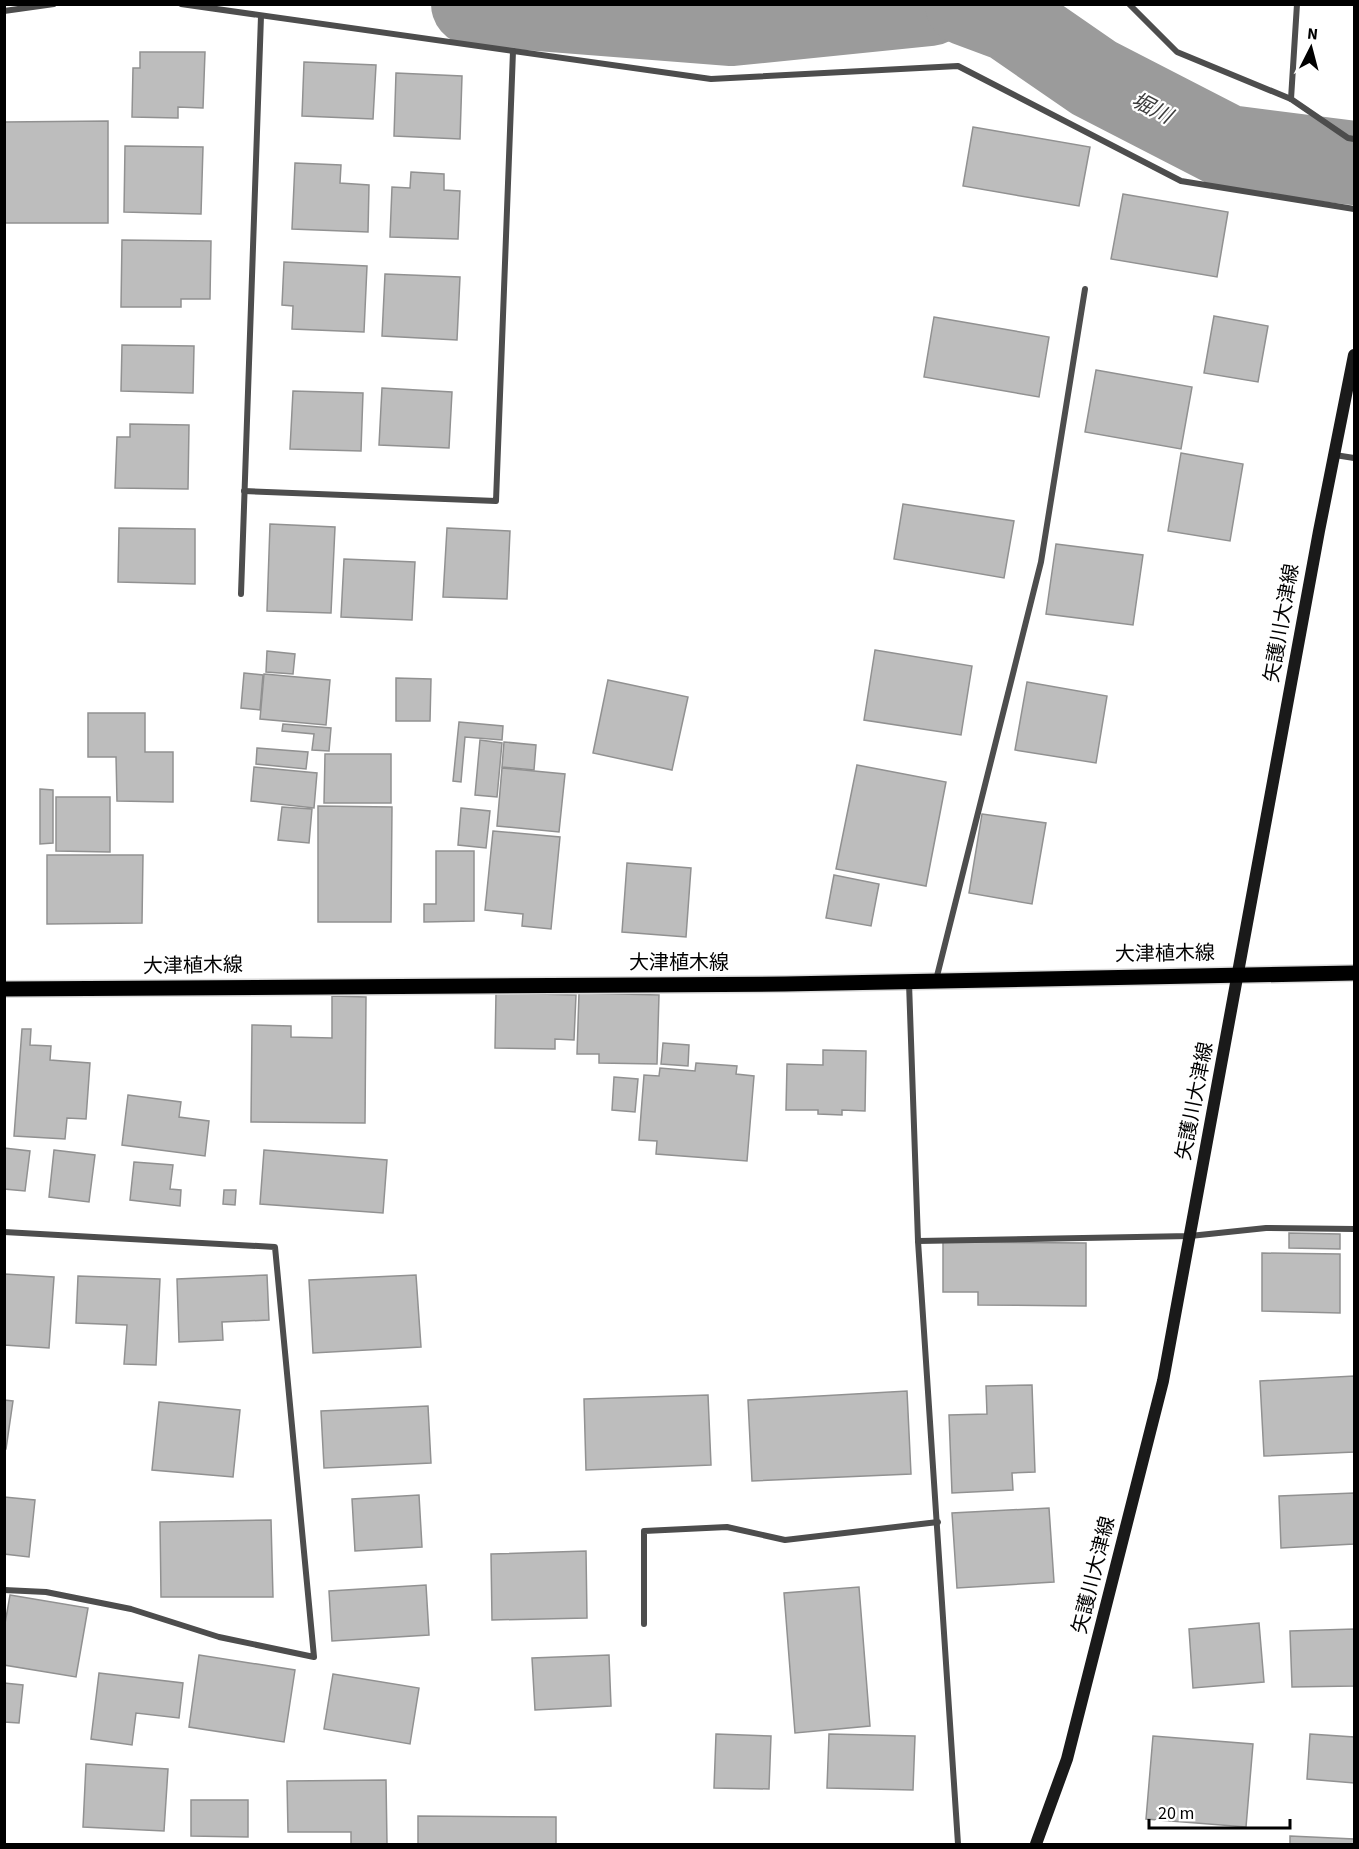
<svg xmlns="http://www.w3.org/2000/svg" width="1359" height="1849" viewBox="0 0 1359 1849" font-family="'Source Sans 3','Noto Sans JP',sans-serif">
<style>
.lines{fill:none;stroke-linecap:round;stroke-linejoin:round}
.river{stroke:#9b9b9b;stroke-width:84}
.building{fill:#bdbdbd;stroke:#919191;stroke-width:1.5}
.primary-casing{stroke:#dbdbdb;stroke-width:18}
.street{stroke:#4d4d4d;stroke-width:6}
.secondary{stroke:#1a1a1a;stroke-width:12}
.primary{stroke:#000;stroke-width:15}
.labels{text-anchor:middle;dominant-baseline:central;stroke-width:4.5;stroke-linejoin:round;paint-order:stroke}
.street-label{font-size:20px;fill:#000;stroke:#fff}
.water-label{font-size:21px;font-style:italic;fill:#3c3c3c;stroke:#fff}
</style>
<rect width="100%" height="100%" fill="#fff"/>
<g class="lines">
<g class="river">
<path d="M 473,4 L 732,24 L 930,4"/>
<path d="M 967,4 L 1010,20 L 1094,78 L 1228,147 L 1354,163"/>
</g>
</g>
<g class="building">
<path d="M 140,52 L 205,52 L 203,108 L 178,107 L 178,118 L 132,117 L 133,68 L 140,68 Z"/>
<path d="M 304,62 L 376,65 L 373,119 L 302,116 Z"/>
<path d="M 396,73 L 462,76 L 460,139 L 394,136 Z"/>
<path d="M 108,121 L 108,223 L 4,223 L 4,122 Z"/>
<path d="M 973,127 L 1090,147 L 1079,206 L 963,186 Z"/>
<path d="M 125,146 L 203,147 L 201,214 L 124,212 Z"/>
<path d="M 295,163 L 341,165 L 340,183 L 369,185 L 368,232 L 292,229 Z"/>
<path d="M 411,172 L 444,174 L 444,190 L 460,191 L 458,239 L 390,237 L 392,187 L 410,188 Z"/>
<path d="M 1123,194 L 1228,212 L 1217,277 L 1111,259 Z"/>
<path d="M 122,240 L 211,241 L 210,299 L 181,299 L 181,307 L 121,307 Z"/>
<path d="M 284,262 L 367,266 L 364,332 L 292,329 L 293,306 L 282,305 Z"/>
<path d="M 385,274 L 460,277 L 457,340 L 382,336 Z"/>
<path d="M 1214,316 L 1268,326 L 1258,382 L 1204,373 Z"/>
<path d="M 934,317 L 1049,337 L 1039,397 L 924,377 Z"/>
<path d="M 122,345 L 194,346 L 193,393 L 121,391 Z"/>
<path d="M 1096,370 L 1192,387 L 1181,449 L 1085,432 Z"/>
<path d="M 382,388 L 452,392 L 449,448 L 379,445 Z"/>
<path d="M 293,391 L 363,393 L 361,451 L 290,449 Z"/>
<path d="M 130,424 L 189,425 L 188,489 L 115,488 L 117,437 L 130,437 Z"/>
<path d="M 1181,453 L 1243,464 L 1230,541 L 1168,531 Z"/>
<path d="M 903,504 L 1014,521 L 1004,578 L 894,559 Z"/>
<path d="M 270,524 L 335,527 L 331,613 L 267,611 Z"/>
<path d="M 119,528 L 195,529 L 195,584 L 118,582 Z"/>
<path d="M 447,528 L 510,531 L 507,599 L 443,597 Z"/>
<path d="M 1056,544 L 1143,555 L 1133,625 L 1046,614 Z"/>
<path d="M 344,559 L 415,562 L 412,620 L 341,617 Z"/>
<path d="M 875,650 L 972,666 L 961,735 L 864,720 Z"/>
<path d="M 267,651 L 295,654 L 293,674 L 266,672 Z"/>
<path d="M 244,673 L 263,675 L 260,710 L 241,708 Z"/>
<path d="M 264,674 L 330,680 L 326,725 L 260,719 Z"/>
<path d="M 396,678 L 431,679 L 430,721 L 396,721 Z"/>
<path d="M 608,680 L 688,697 L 672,770 L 593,753 Z"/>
<path d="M 1027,682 L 1107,696 L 1096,763 L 1015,750 Z"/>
<path d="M 88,713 L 145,713 L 145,752 L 173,752 L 173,802 L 117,801 L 116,757 L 88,757 Z"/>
<path d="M 459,722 L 503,726 L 502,740 L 465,737 L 461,782 L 453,781 Z"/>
<path d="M 283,724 L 331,728 L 329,751 L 312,750 L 314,734 L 282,731 Z"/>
<path d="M 480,740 L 502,743 L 497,797 L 475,795 Z"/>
<path d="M 504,742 L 536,745 L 534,770 L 502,767 Z"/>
<path d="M 257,748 L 308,752 L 306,769 L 256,764 Z"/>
<path d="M 325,754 L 391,754 L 391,803 L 324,803 Z"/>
<path d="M 857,765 L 946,782 L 926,886 L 836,869 Z"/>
<path d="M 254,767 L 317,773 L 314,808 L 251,801 Z"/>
<path d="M 502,768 L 565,774 L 559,832 L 497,826 Z"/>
<path d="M 40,789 L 53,790 L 53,843 L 40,844 Z"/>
<path d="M 56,797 L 110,797 L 110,852 L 56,851 Z"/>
<path d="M 318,806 L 392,807 L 391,922 L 318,922 Z"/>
<path d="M 282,807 L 312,809 L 309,843 L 278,840 Z"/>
<path d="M 461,808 L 490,811 L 486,848 L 458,845 Z"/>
<path d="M 982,814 L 1046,823 L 1032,904 L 969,893 Z"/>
<path d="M 493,831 L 560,837 L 551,929 L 522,926 L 523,914 L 485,910 Z"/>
<path d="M 436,851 L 474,851 L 474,921 L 424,922 L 424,904 L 436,904 Z"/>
<path d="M 47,855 L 143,855 L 142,923 L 47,924 Z"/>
<path d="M 627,863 L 691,868 L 686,937 L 622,932 Z"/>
<path d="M 834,875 L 879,884 L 871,926 L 826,918 Z"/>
<path d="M 496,993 L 576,995 L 574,1040 L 555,1039 L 555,1049 L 495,1048 Z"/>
<path d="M 579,993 L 659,995 L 657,1064 L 599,1063 L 599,1054 L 577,1054 Z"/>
<path d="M 332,996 L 366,997 L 365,1123 L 251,1122 L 252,1025 L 291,1026 L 291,1037 L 332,1038 Z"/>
<path d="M 22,1029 L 31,1029 L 30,1045 L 51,1046 L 50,1060 L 90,1063 L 86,1119 L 67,1118 L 65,1139 L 14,1136 Z"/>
<path d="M 663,1043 L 689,1045 L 688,1066 L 661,1064 Z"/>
<path d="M 823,1050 L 866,1051 L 865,1111 L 842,1110 L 842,1115 L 818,1114 L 818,1110 L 786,1110 L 787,1064 L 823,1065 Z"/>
<path d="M 696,1063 L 737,1066 L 736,1074 L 754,1076 L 747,1161 L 656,1154 L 657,1141 L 639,1140 L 644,1075 L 659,1076 L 660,1068 L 695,1071 Z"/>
<path d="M 614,1077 L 638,1079 L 635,1112 L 612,1110 Z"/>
<path d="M 128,1095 L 181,1102 L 179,1117 L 209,1121 L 205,1156 L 122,1145 Z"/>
<path d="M 4,1148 L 30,1151 L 25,1191 L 4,1189 Z"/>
<path d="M 54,1150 L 95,1155 L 89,1202 L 49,1197 Z"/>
<path d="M 264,1150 L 387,1160 L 383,1213 L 260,1204 Z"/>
<path d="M 134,1162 L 173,1165 L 170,1189 L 181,1190 L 180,1206 L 130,1200 Z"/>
<path d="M 224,1190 L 236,1190 L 235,1205 L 223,1204 Z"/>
<path d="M 1289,1233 L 1340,1234 L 1340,1249 L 1289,1248 Z"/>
<path d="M 943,1242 L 1086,1243 L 1086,1306 L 978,1305 L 978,1292 L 943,1292 Z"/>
<path d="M 1262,1253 L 1340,1254 L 1340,1313 L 1262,1311 Z"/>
<path d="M 4,1274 L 54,1277 L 49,1348 L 4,1345 Z"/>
<path d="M 267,1275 L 269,1320 L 222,1322 L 223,1340 L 179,1342 L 177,1279 Z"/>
<path d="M 416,1275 L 421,1347 L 313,1353 L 309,1280 Z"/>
<path d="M 78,1276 L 160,1279 L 156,1365 L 124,1364 L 127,1325 L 76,1323 Z"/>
<path d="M 1354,1376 L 1354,1452 L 1264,1456 L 1260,1381 Z"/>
<path d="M 1032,1385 L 1035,1472 L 1012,1473 L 1013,1490 L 952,1493 L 949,1415 L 987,1414 L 986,1386 Z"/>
<path d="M 907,1391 L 911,1474 L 752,1481 L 748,1400 Z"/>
<path d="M 708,1395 L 711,1465 L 586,1470 L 584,1399 Z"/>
<path d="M 4,1400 L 13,1401 L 6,1449 L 4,1449 Z"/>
<path d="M 159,1402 L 240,1410 L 233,1477 L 152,1470 Z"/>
<path d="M 428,1406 L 431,1463 L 324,1468 L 321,1411 Z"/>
<path d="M 1354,1493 L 1354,1544 L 1281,1548 L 1279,1496 Z"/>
<path d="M 419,1495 L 422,1547 L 355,1551 L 352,1499 Z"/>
<path d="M 4,1497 L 35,1500 L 29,1557 L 4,1554 Z"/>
<path d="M 1049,1508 L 1054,1582 L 957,1588 L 952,1513 Z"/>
<path d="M 271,1520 L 273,1597 L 161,1597 L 160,1522 Z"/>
<path d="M 586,1551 L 587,1618 L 492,1620 L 491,1554 Z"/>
<path d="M 426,1585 L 429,1635 L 332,1641 L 329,1591 Z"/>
<path d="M 859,1587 L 870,1726 L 795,1733 L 784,1593 Z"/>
<path d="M 10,1595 L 88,1608 L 76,1677 L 4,1665 L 4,1629 Z"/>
<path d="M 1259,1623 L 1264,1682 L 1193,1688 L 1189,1629 Z"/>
<path d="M 1354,1629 L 1354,1686 L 1292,1687 L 1290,1631 Z"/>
<path d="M 199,1655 L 295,1670 L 284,1742 L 189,1727 Z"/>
<path d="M 609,1655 L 611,1706 L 535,1710 L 532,1658 Z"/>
<path d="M 99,1673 L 183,1683 L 179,1718 L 136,1713 L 132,1745 L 91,1739 Z"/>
<path d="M 333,1674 L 419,1688 L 410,1744 L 324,1729 Z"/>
<path d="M 4,1683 L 23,1685 L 19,1723 L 4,1722 Z"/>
<path d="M 716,1734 L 771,1736 L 769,1789 L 714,1788 Z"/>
<path d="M 829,1734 L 915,1736 L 913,1790 L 827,1788 Z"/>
<path d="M 1310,1734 L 1354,1737 L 1354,1783 L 1307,1779 Z"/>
<path d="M 1153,1736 L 1253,1744 L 1246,1827 L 1146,1819 Z"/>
<path d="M 86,1764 L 168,1769 L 164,1831 L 83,1827 Z"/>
<path d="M 386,1780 L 387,1844 L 351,1844 L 351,1832 L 288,1832 L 287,1781 Z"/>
<path d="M 191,1800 L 248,1800 L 248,1837 L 191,1836 Z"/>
<path d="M 418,1816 L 556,1817 L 556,1844 L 418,1844 Z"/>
<path d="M 1290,1836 L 1354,1839 L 1354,1844 L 1290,1844 Z"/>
</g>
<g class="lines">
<g class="primary-casing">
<path id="primary" d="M 4,989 L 785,984 L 1354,973"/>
</g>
<g class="street">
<path d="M 181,4 L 711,79 L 958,66 L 1181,181 L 1354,209"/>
<path d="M 1129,4 L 1177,52 L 1291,99 L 1348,138 L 1354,139"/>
<path d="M 4,11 L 54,4"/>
<path d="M 1291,99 L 1297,4"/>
<path d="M 1335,455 L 1354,458"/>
<path d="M 244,491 L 496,501 L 513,51"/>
<path d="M 241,594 L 261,16"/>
<path d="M 936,980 L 1041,562 L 1085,289"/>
<path d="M 909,983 L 918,1241 L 958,1844"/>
<path d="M 4,1232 L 275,1247 L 314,1657 L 219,1637 L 131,1609 L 46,1592 L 4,1590"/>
<path d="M 918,1241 L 1190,1236 L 1266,1228 L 1354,1229"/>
<path d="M 644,1624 L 644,1531 L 727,1527 L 785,1540 L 938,1522"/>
</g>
<path class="secondary" d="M 1036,1844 L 1067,1759 L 1163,1381 L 1319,531 L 1354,355"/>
<use href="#primary" class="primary"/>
</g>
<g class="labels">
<g class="street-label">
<text transform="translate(1282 623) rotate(-80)">矢護川大津線</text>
<text transform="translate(1165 954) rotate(-1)">大津植木線</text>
<text x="679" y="963">大津植木線</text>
<text transform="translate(193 966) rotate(-1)">大津植木線</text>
<text transform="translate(1195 1101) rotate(-79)">矢護川大津線</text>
<text transform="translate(1094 1575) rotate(-76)">矢護川大津線</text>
</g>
<g class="water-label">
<text transform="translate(1152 108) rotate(27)">堀川</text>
</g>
</g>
<rect width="1359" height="1849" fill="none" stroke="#000000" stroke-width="12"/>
<g transform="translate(1311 48) rotate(6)" stroke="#ffffff" stroke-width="4.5" paint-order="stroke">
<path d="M0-4.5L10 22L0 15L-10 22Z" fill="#000000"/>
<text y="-9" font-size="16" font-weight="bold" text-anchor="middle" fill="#000000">N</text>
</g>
<path d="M1149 1819v9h141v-9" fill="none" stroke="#000000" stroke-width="3"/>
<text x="1158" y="1819" font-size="18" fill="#000000" stroke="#ffffff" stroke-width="4.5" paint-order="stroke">20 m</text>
</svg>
